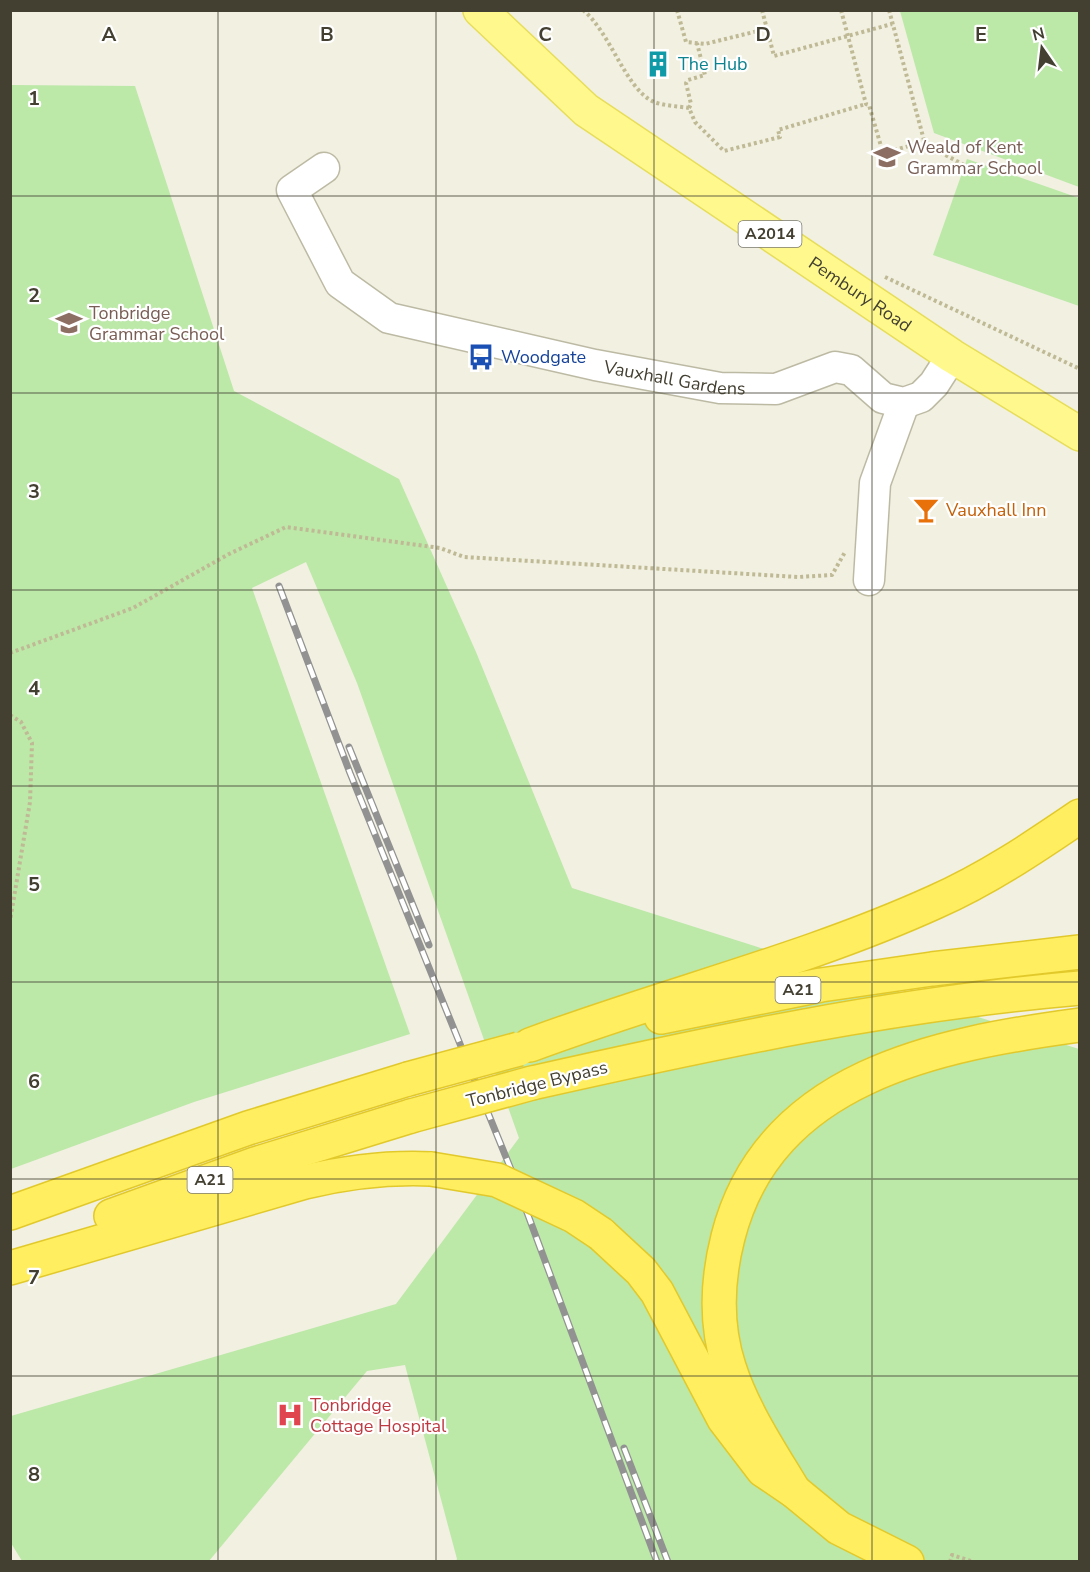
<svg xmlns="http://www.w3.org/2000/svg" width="1090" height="1572" viewBox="0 0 1090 1572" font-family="'Nunito Sans',sans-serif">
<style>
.green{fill:#bce8a8}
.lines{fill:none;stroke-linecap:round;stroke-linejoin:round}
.minor-casing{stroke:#bdbaa4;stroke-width:33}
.major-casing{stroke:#e7dd5a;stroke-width:36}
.highway-casing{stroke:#e2c92b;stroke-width:36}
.path{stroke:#bfba95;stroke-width:4;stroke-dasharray:3 3;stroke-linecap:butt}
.minor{stroke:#fff;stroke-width:30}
.major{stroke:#fff98d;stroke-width:33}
.highway{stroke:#ffee5f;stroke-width:33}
.rail-casing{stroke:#929292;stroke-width:7}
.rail{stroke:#fff;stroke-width:4.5;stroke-dasharray:14;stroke-linecap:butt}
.highway-bridge-casing{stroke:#e2c92b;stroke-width:36;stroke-linecap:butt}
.highway-bridge{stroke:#ffee5f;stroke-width:33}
.grid{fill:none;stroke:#434032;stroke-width:1.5;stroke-opacity:0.55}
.labels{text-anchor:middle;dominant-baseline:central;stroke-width:4.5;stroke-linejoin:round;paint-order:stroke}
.shield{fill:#fff;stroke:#7b7970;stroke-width:1.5}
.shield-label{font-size:16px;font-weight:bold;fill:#434032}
.culture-label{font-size:18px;fill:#0d838f;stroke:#fff;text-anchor:start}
.education-label{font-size:18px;fill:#785e54;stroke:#fff;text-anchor:start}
.street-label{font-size:18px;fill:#434032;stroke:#fff}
.transit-label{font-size:18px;fill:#164399;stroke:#fff;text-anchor:start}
.food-label{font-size:18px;fill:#c56008;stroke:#fff;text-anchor:start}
.health-label{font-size:18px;fill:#be3a42;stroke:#fff;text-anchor:start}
.grid-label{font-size:20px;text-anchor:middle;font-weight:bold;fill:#434032;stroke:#fff;stroke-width:4.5;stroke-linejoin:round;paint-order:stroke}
</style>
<rect width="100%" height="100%" fill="#f1f0e1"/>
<g class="green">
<path d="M 900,11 L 1079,11 L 1079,187 L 934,133 Z"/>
<path d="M 11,85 L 135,86 L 234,391 L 399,479 L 476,652 L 572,888 L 1079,1049 L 1079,1561 L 456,1561 L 457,1559 L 405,1365 L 367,1371 L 209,1561 L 22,1561 L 11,1543 L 11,1416 L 396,1304 L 519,1138 L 357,683 L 306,562 L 252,588 L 410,1034 L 194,1102 L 11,1169 Z"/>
<path d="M 967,159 L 1079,198 L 1079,306 L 933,255 Z"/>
</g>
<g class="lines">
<g class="minor-casing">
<g id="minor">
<path id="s1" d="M 324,168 L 292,190 L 340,283 L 389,318 L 595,365 L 720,388 L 776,389 L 835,367 L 851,370 L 883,398 L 904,403 L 921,397 L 934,384 L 952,356"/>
<path d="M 869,580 L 875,483 L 904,403"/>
</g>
</g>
<g class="major-casing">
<g id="major">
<path id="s2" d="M 480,10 L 586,110 L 952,356 L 1080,434"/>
</g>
</g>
<g class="highway-casing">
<g id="highway">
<path d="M 661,1017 L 821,985 L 932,969 L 1080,952"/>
<path d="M 530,1045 C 664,995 805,961 935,902 C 987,879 1033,848 1080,816"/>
<path d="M 532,1083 C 714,1042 893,1004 1080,988"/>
<path d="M 10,1213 L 248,1128 L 408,1079"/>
<path d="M 111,1216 L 255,1164 L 411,1116"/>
<path d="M 601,1234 L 641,1271 L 657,1292 L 724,1419 L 763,1470 L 794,1491 L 839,1528 L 907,1562"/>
<path d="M 10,1268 L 305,1182 C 347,1172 387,1167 431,1169"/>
<path d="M 794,1491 C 770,1451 743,1411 729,1367 C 715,1324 717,1280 728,1237 C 769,1076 938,1044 1080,1025"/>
</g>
</g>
<g class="path">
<path d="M 583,10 C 610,32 625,87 652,101 C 662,106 678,106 689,108 L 695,122 L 724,151 L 780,137 L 778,130 L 866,104"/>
<path d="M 677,10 L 686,42 L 705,44 L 766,29"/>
<path d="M 762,10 L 774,56 L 892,24"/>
<path d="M 841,10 L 866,104 L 869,105 L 883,153 L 924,142"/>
<path d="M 889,10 L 925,144 L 964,165"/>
<path d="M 689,108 L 691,104 L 686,83 L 688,80 L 705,75 L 697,43"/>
<path d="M 885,277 L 1080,369"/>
<path d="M 10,653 L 133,608 L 229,554 L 286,527 L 440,548 L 464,557 L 798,577 L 832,575 L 845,552"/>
<path d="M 10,715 L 21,722 L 32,743 L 30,802 L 10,921"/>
<path d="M 950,1562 L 952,1555 L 974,1562"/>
</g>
<use href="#minor" class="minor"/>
<use href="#major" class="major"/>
<use href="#highway" class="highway"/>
<g class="rail-casing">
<g id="rail">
<path d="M 279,586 L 350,773 L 512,1172 L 657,1562"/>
<path d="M 349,747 L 429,945"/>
<path d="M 624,1448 L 668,1562"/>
</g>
</g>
<use href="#rail" class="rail"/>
<g class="highway-bridge-casing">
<g id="highway-bridge">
<path d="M 408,1079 L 519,1049"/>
<path d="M 411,1116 L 532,1083"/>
<path d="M 431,1169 L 497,1180 L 574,1216 L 601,1234"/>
</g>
</g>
<use href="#highway-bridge" class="highway-bridge"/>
</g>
<path class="grid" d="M 218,10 L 218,1562M 436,10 L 436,1562M 654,10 L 654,1562M 872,10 L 872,1562M 10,196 L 1080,196M 10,393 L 1080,393M 10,590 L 1080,590M 10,786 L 1080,786M 10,982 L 1080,982M 10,1179 L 1080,1179M 10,1376 L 1080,1376"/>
<defs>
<g id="building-bare" transform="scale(2.07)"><path d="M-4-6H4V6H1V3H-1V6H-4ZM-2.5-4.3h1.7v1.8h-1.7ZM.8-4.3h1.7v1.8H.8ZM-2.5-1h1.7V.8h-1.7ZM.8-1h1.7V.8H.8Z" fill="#0f9aa8" stroke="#fff" stroke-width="2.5" paint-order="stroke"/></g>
<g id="school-bare" transform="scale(2.07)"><path d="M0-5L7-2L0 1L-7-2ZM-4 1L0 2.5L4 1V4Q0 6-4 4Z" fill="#8d6e63" stroke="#fff" stroke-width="2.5" paint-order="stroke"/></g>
<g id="bus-bare" transform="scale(2.07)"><path d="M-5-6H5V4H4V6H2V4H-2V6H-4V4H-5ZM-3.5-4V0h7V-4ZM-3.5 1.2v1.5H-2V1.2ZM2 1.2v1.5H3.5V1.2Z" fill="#1a4fb4" stroke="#fff" stroke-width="2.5" paint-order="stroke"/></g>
<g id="bar-bare" transform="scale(2.07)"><path d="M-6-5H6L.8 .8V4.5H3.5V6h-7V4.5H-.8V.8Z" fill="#e8710a" stroke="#fff" stroke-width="2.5" paint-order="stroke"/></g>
<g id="hospital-bare" transform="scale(2.07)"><path d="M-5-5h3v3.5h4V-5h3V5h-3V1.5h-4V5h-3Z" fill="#e0444e" stroke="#fff" stroke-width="2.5" paint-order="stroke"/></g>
</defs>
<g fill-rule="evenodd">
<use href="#building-bare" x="658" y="64"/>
<use href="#school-bare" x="887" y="157"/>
<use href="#school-bare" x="69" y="323"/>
<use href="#bus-bare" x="481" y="357"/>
<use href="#bar-bare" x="926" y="510"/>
<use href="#hospital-bare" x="290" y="1415"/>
</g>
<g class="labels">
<g class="shield">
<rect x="738.5" y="221" width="63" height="26" rx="4.5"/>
<rect x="775.5" y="977" width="45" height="26" rx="4.5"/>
<rect x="187.5" y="1167" width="45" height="26" rx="4.5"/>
</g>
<g class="shield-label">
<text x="770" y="234">A2014</text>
<text x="798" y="990">A21</text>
<text x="210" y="1180">A21</text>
</g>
<g class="culture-label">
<text x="678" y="64">The Hub</text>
</g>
<g class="education-label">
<text x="907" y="147">Weald of Kent<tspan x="907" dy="21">Grammar School</tspan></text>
<text x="89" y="313">Tonbridge<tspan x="89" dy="21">Grammar School</tspan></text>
</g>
<g class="street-label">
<text stroke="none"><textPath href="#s2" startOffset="476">Pembury Road</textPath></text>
<text stroke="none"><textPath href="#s1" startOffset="496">Vauxhall Gardens</textPath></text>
<text transform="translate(537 1084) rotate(-14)">Tonbridge Bypass</text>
</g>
<g class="transit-label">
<text x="501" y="357">Woodgate</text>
</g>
<g class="food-label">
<text x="946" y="510">Vauxhall Inn</text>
</g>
<g class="health-label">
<text x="310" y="1405">Tonbridge<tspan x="310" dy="21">Cottage Hospital</tspan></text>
</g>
</g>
<g class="grid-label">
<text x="109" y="41">A</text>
<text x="327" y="41">B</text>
<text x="545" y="41">C</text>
<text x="763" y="41">D</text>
<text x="981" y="41">E</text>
<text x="34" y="105">1</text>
<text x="34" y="302">2</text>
<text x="34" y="498">3</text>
<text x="34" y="695">4</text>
<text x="34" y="891">5</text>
<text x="34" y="1088">6</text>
<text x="34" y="1284">7</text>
<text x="34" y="1481">8</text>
</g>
<rect width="1090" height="1572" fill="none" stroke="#434032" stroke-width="24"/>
<g transform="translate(1042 48) rotate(346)" stroke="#ffffff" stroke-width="4.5" paint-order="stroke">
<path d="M0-4.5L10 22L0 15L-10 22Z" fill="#434032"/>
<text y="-9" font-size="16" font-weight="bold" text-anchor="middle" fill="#434032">N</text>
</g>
</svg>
